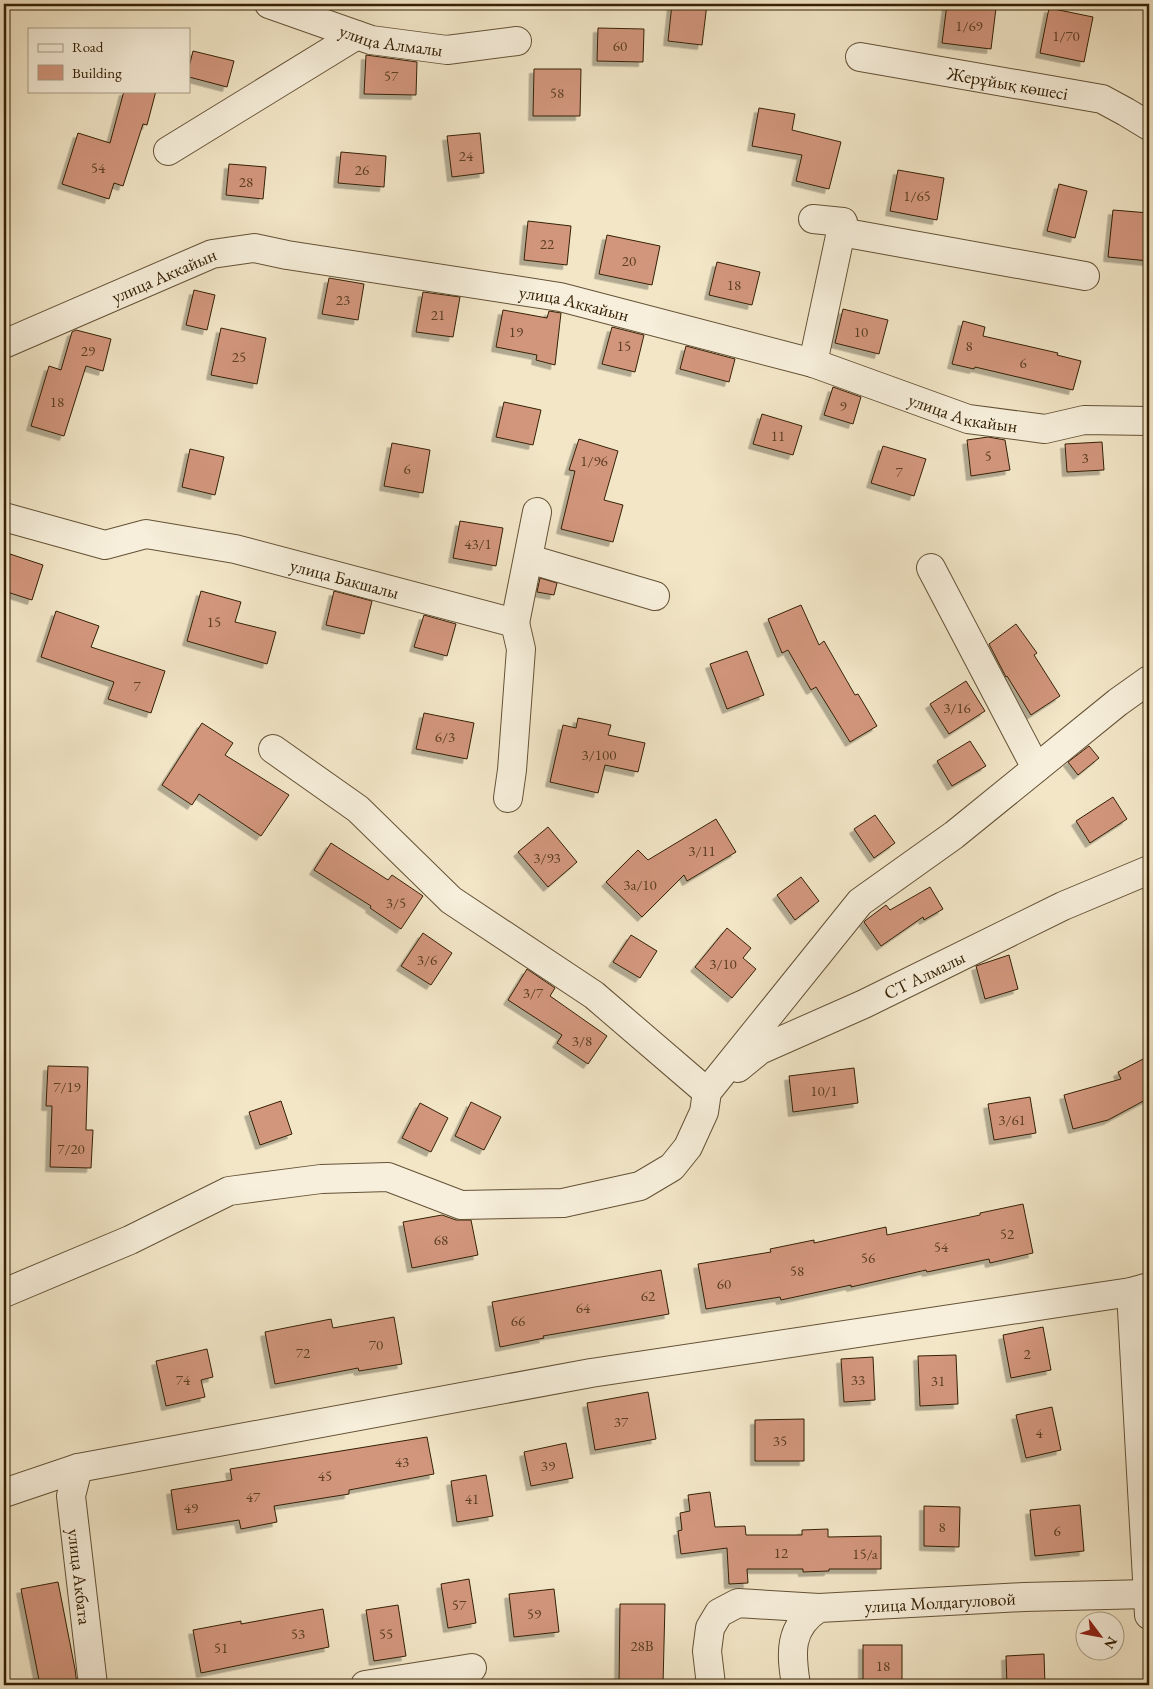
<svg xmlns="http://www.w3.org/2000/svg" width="1153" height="1689" viewBox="0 0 1153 1689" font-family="'EB Garamond',serif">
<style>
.building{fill:#d2967d;stroke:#352105;filter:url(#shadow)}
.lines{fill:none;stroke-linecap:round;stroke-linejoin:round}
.minor-casing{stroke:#645236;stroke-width:30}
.minor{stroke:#f7efdb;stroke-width:28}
.labels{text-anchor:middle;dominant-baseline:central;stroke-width:5;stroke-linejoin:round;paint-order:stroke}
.number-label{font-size:15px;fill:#5c3e23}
.street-label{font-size:18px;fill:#352105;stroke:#f7efdb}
</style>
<defs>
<filter id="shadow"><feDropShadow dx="-4.5" dy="4.5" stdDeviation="0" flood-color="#0004"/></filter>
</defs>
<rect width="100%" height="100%" fill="#f2e6c7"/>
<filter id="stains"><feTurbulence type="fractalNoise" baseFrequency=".004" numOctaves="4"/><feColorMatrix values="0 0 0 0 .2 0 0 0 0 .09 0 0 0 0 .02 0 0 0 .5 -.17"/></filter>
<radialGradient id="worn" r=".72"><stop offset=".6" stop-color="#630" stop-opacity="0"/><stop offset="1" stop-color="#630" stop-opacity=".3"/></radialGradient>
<g class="building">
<path d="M 672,4 L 707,4 L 702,45 L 668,41 Z"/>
<path d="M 947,4 L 965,4 L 996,8 L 991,49 L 942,43 Z"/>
<path d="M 1049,8 L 1093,17 L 1084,62 L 1040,53 Z"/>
<path d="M 598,28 L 644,29 L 643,62 L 597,61 Z"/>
<path d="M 193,51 L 234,61 L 227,87 L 189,77 L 189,67 Z"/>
<path d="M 366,55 L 417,62 L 416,95 L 364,94 Z"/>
<path d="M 534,69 L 581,69 L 580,116 L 533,116 Z"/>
<path d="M 124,91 L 156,91 L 147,125 L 143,124 L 123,186 L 114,183 L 109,199 L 62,184 L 78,133 L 110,143 Z"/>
<path d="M 759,108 L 795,114 L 792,130 L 841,142 L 829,189 L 796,181 L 802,155 L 752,146 Z"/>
<path d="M 480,133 L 484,173 L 452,177 L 447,136 Z"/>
<path d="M 341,152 L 386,156 L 384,187 L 338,183 Z"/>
<path d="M 229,164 L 266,167 L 263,199 L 226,195 Z"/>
<path d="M 898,170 L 944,178 L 937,220 L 890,211 Z"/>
<path d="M 1059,184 L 1087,191 L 1075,238 L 1047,231 Z"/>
<path d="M 1113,210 L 1149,213 L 1149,261 L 1108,257 Z"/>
<path d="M 528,221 L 571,226 L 567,265 L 524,260 Z"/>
<path d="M 607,235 L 660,246 L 652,285 L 599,274 Z"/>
<path d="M 717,262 L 760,272 L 752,305 L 709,295 Z"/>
<path d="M 329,278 L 364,284 L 358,320 L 322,314 Z"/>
<path d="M 194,290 L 215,295 L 207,330 L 186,325 Z"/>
<path d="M 423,292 L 460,297 L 453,337 L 416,332 Z"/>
<path d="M 843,309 L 888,320 L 879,354 L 835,343 Z"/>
<path d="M 503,310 L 547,318 L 549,311 L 561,313 L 555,365 L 536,360 L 537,355 L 496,347 Z"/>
<path d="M 963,321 L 985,327 L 983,336 L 1058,353 L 1057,355 L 1081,361 L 1073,390 L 975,367 L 974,369 L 952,364 Z"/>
<path d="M 612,327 L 644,335 L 635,372 L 602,364 Z"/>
<path d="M 221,328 L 266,338 L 257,384 L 211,375 Z"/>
<path d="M 76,330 L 111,339 L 103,371 L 86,366 L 64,436 L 31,426 L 49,366 L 61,370 L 72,332 Z"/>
<path d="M 686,346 L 735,359 L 729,382 L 680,369 Z"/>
<path d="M 833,387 L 861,397 L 853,424 L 824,415 Z"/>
<path d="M 504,402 L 541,410 L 533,445 L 496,437 Z"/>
<path d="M 762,414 L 802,426 L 793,455 L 753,444 Z"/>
<path d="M 988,437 L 1005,440 L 1010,470 L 971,476 L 967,440 Z"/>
<path d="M 579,439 L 618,451 L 604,500 L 623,505 L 613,542 L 561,529 L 575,471 L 569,470 Z"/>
<path d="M 1102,442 L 1104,470 L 1067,472 L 1065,444 Z"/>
<path d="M 392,443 L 430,450 L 423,493 L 384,486 Z"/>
<path d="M 883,446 L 926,459 L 914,496 L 871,483 Z"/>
<path d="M 190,449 L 224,457 L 215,495 L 182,487 Z"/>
<path d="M 460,521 L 503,528 L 496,566 L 453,558 Z"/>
<path d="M 4,552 L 43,565 L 32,600 L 4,591 Z"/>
<path d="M 540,578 L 557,583 L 554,595 L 537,592 Z"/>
<path d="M 201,591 L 241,602 L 235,622 L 276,632 L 267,664 L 187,641 Z"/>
<path d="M 334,591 L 372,601 L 364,634 L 326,625 Z"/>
<path d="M 801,605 L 819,645 L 824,641 L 855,695 L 858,694 L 877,726 L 850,742 L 816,687 L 811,690 L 788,650 L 782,653 L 768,619 Z"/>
<path d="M 56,611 L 99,626 L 91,647 L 165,671 L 151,713 L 108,699 L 114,682 L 41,657 Z"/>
<path d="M 424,615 L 456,624 L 447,656 L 414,647 Z"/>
<path d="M 1016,624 L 1037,653 L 1034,655 L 1060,696 L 1031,715 L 1007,676 L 1006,677 L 989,644 Z"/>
<path d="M 747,651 L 764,695 L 727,709 L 710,664 Z"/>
<path d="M 966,681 L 985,711 L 949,734 L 930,704 Z"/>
<path d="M 424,713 L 474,723 L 467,759 L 416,749 Z"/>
<path d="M 578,718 L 611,725 L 608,735 L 645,743 L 638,772 L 605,765 L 598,793 L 550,782 L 563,725 L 576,728 Z"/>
<path d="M 202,723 L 233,743 L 225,755 L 289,795 L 261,836 L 199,794 L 192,805 L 162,785 Z"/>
<path d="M 970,741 L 986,766 L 952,786 L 937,761 Z"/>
<path d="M 1089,746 L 1099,758 L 1078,775 L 1068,762 Z"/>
<path d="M 1113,797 L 1127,819 L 1090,843 L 1076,821 Z"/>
<path d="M 875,815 L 895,843 L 874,858 L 854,829 Z"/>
<path d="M 716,819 L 736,852 L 687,881 L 684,875 L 642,917 L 606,882 L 638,850 L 648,860 Z"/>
<path d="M 548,827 L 577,862 L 548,887 L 518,852 Z"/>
<path d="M 331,843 L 388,880 L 392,875 L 423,896 L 401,929 L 370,908 L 371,906 L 314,870 Z"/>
<path d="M 801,877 L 819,901 L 795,920 L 777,895 Z"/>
<path d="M 930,887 L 943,909 L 924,920 L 923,917 L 881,946 L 864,922 L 866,920 L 886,905 L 890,910 Z"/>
<path d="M 727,928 L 751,948 L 743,958 L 756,969 L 732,998 L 695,967 Z"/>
<path d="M 423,933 L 452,953 L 431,985 L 401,966 Z"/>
<path d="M 631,935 L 657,951 L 640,978 L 613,962 Z"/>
<path d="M 1009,955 L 1018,989 L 985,999 L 976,966 Z"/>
<path d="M 527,969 L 555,988 L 550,996 L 607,1036 L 588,1064 L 557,1043 L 562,1035 L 508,1000 Z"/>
<path d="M 1149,1056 L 1149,1098 L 1108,1120 L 1073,1129 L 1064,1095 L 1121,1079 L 1118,1072 Z"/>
<path d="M 48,1066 L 88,1067 L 86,1130 L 93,1130 L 91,1168 L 50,1167 L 52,1106 L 46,1106 Z"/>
<path d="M 854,1068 L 858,1103 L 793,1112 L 789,1076 Z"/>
<path d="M 1030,1097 L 1036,1133 L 994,1140 L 988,1104 Z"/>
<path d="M 281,1101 L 292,1134 L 260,1145 L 249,1112 Z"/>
<path d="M 471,1102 L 501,1117 L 484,1150 L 455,1136 Z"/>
<path d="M 420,1103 L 448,1118 L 431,1152 L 402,1138 Z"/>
<path d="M 1023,1204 L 1033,1253 L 990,1263 L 989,1259 L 927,1272 L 926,1270 L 851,1287 L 851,1285 L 781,1300 L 780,1297 L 706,1309 L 698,1264 L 771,1252 L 770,1249 L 814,1240 L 814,1243 L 886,1227 L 887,1235 L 980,1215 L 980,1213 Z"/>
<path d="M 442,1215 L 456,1220 L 471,1220 L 478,1255 L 412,1268 L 403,1222 Z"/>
<path d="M 661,1270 L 669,1314 L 543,1336 L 544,1338 L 500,1347 L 492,1302 Z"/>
<path d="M 394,1317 L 402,1364 L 359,1371 L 358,1368 L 275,1384 L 265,1332 L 331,1319 L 333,1328 Z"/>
<path d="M 1043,1327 L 1051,1370 L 1011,1378 L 1003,1335 Z"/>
<path d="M 207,1349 L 213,1377 L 201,1380 L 205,1397 L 166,1406 L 156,1361 Z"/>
<path d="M 956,1355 L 958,1404 L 920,1406 L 918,1356 Z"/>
<path d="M 873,1357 L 875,1400 L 844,1402 L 841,1359 Z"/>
<path d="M 648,1392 L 656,1439 L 595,1450 L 587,1403 Z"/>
<path d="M 1052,1407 L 1061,1450 L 1026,1458 L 1016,1415 Z"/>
<path d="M 804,1419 L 804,1461 L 755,1461 L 755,1420 Z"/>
<path d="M 427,1437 L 434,1474 L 349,1490 L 349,1494 L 274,1506 L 277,1522 L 241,1529 L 239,1520 L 177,1530 L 171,1490 L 232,1480 L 230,1469 Z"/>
<path d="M 566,1443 L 573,1478 L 531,1486 L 524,1452 Z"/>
<path d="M 486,1475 L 493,1516 L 457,1522 L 451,1481 Z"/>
<path d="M 710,1492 L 715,1527 L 745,1526 L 746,1535 L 802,1535 L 802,1530 L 828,1529 L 828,1537 L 881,1536 L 881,1569 L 829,1569 L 829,1571 L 803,1572 L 803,1569 L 747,1569 L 748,1583 L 729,1584 L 727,1548 L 681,1554 L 678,1531 L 682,1530 L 680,1513 L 690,1511 L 688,1495 Z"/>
<path d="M 1080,1505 L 1084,1551 L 1035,1556 L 1030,1510 Z"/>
<path d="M 924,1506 L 960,1507 L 959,1547 L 924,1546 Z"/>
<path d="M 469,1579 L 476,1623 L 448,1628 L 441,1584 Z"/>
<path d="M 58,1582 L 75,1669 L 77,1685 L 40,1685 L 21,1589 Z"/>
<path d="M 554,1589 L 559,1632 L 514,1637 L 509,1594 Z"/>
<path d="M 620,1604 L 665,1604 L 663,1685 L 619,1685 Z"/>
<path d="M 398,1605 L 406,1656 L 374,1661 L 366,1610 Z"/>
<path d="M 323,1609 L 329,1647 L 201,1673 L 193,1630 L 241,1621 L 241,1624 Z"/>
<rect x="863" y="1645" width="39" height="40"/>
<path d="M 1044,1654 L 1045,1685 L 1007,1685 L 1006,1656 Z"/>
</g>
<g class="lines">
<g class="minor-casing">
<g id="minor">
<path id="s1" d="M 269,4 L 371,40 L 447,50 L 517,41"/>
<path id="s2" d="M 860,57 L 1102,99 L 1126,112 L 1149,126"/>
<path d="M 168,151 L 357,35"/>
<path d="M 841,232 L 1085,276"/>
<path id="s3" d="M 4,344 L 212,254 L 254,248 L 287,255 L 560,297 L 813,363 L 968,419 L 1045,429 L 1084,420 L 1149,421"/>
<path d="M 813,363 L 843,222 L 813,219"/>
<path id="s4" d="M 4,517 L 105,545 L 146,534 L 235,549 L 515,623 L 521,649 L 512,770 L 508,798"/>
<path d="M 529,559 L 655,596"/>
<path d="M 931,568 L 1036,768"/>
<path d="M 515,623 L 537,512"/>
<path d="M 273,749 L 358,809 L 451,900 L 594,995 L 707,1092"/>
<path id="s5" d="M 738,1068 L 760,1050 L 864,1004 L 1063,906 L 1149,870"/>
<path d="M 1131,1292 L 1149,1615"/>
<path d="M 4,1293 L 130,1240 L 229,1191 L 321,1179 L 388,1177 L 461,1205 L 563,1203 L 640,1186 L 672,1167 L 688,1147 L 704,1112 L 707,1092 L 860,902 L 954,835 L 1118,702 L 1149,680"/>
<path id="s6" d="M 78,1468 L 71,1496 L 93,1685"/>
<path d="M 4,1493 L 78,1468 L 591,1373 L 1131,1292 L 1149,1287"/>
<path d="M 365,1685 L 472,1668"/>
<path d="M 711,1685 L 707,1651 L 710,1628 L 719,1613 L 738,1603 L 819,1608"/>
<path id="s7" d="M 796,1685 C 791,1654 788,1627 819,1608 L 1024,1597 L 1148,1594"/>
</g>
</g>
<use href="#minor" class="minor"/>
</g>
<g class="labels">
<g class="number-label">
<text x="969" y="25">1/69</text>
<text x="1066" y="35">1/70</text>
<text x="620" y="45">60</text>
<text x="391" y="75">57</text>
<text x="557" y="92">58</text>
<text x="466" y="155">24</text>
<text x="98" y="167">54</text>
<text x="362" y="169">26</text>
<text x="246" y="181">28</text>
<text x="917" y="195">1/65</text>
<text x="547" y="243">22</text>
<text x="629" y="260">20</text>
<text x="734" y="284">18</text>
<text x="343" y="299">23</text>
<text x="438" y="314">21</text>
<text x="516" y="331">19</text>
<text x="861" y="331">10</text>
<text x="624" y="345">15</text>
<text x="969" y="345">8</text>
<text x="88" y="350">29</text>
<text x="239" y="356">25</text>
<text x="1023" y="362">6</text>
<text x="57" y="401">18</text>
<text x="843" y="405">9</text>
<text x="778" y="435">11</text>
<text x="988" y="455">5</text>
<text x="1085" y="457">3</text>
<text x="594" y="460">1/96</text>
<text x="407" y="468">6</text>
<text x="899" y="471">7</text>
<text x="478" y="543">43/1</text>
<text x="214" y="621">15</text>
<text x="137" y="685">7</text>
<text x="957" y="707">3/16</text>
<text x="445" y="736">6/3</text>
<text x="599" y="754">3/100</text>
<text x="702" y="850">3/11</text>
<text x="547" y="857">3/93</text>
<text x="640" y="884">3а/10</text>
<text x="396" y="902">3/5</text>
<text x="427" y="959">3/6</text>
<text x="723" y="963">3/10</text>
<text x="533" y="992">3/7</text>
<text x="582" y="1040">3/8</text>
<text x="67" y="1086">7/19</text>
<text x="824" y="1090">10/1</text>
<text x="1012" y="1119">3/61</text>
<text x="71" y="1148">7/20</text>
<text x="1007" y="1233">52</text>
<text x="441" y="1239">68</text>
<text x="941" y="1246">54</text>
<text x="868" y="1257">56</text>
<text x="797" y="1270">58</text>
<text x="724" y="1283">60</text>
<text x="648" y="1295">62</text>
<text x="583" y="1307">64</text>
<text x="518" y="1320">66</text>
<text x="376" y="1344">70</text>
<text x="303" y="1352">72</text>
<text x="1027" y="1353">2</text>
<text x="183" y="1379">74</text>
<text x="858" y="1379">33</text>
<text x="938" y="1380">31</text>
<text x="621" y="1421">37</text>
<text x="1039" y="1432">4</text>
<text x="780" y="1440">35</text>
<text x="402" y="1461">43</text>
<text x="548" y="1465">39</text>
<text x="325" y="1475">45</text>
<text x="253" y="1496">47</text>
<text x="472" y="1498">41</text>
<text x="191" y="1507">49</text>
<text x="942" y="1526">8</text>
<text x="1057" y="1530">6</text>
<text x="781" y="1552">12</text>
<text x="865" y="1553">15/а</text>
<text x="459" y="1604">57</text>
<text x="534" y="1613">59</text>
<text x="298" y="1633">53</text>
<text x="386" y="1633">55</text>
<text x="642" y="1645">28В</text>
<text x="221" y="1647">51</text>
<text x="883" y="1665">18</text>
</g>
<g class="street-label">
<text stroke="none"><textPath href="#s1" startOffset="128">улица Алмалы</textPath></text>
<text stroke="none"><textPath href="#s2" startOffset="150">Жерұйық көшесі</textPath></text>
<text stroke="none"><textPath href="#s3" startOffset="174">улица Аккайын</textPath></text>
<text stroke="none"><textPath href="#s3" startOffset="594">улица Аккайын</textPath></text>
<text stroke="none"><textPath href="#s3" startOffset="999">улица Аккайын</textPath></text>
<text stroke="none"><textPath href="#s4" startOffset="351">улица Бакшалы</textPath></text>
<text stroke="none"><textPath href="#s5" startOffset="209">СТ Алмалы</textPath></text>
<text stroke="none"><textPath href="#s6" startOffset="110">улица Акбата</textPath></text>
<text stroke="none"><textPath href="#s7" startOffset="208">улица Молдагуловой</textPath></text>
</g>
</g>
<rect width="1153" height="1689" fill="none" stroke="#f2e6c7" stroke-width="20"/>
<rect x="5" y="5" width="1143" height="1679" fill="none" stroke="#352105" stroke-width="2.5"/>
<rect x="10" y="10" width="1133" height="1669" fill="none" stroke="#352105"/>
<rect x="28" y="28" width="162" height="65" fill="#f7efdb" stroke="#a99d85"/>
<rect x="38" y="44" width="25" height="8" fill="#f7efdb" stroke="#a99d85"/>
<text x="72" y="52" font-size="15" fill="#352105">Road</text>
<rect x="38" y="65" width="25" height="15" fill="#d2967d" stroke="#a99d85"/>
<text x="72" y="78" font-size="15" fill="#352105">Building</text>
<g transform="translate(1100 1636) rotate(122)"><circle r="24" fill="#f7efdb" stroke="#a99d85"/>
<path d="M0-4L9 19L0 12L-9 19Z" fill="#8f2418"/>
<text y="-8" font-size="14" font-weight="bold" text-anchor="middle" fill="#352105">N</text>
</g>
<rect width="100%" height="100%" filter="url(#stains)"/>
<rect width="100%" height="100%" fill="url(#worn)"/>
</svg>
